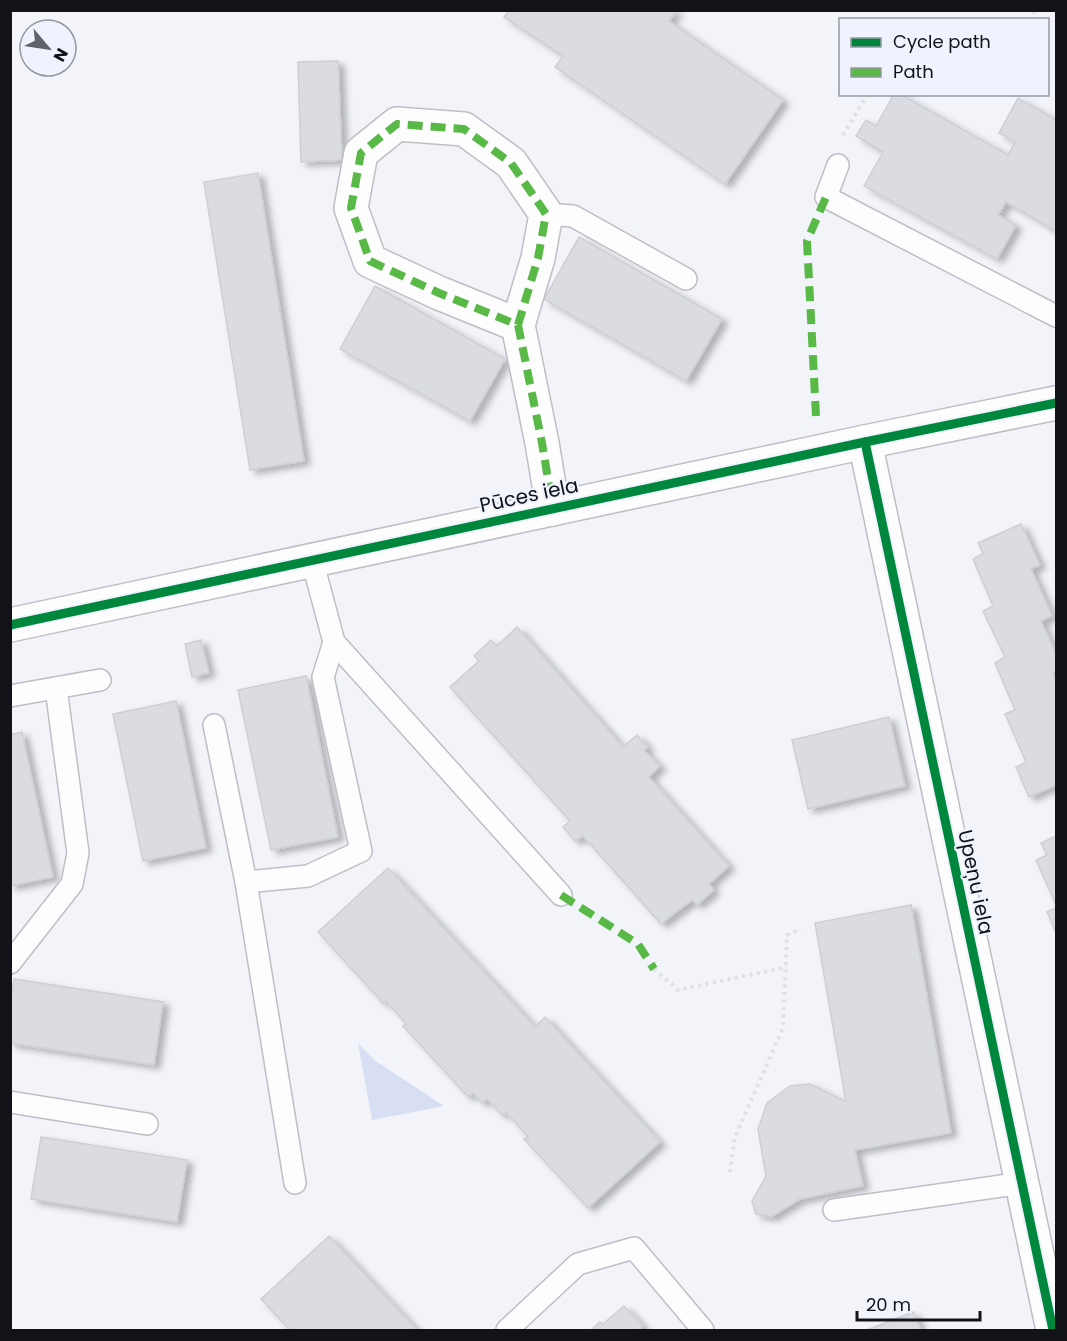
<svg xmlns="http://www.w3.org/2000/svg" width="1067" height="1341" viewBox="0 0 1067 1341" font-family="Poppins,sans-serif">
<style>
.green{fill:#d8dff4}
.building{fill:#dadce2;stroke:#cecfd5;stroke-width:1.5;filter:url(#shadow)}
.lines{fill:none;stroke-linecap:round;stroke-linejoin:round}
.service-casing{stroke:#bdbfc4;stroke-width:24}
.minor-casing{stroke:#bdbfc4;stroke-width:36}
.path{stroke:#dfe0e1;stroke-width:4;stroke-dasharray:3 4.5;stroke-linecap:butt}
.service{stroke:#fdfdfe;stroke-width:21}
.minor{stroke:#fdfdfe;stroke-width:33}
.quiet{stroke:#58b947;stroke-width:8;stroke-dasharray:15 8;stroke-linecap:butt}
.cycleway-casing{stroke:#f0f3fd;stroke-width:13}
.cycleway{stroke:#00873e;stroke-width:9}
.labels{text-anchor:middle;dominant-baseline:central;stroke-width:4.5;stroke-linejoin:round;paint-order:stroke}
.street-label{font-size:20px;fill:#111318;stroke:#f0f3fd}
</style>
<defs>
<filter id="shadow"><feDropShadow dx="6" dy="4" stdDeviation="3" flood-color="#0004"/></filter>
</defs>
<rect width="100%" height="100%" fill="#f3f4fa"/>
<path class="green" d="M 358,1043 L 374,1060 L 444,1106 L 372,1120 Z"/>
<g class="building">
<path d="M 509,10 L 677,10 L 669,21 L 783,100 L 725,184 L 555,67 L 563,56 L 504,17 Z"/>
<path d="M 338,61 L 342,160 L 301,162 L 298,62 Z"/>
<path d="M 894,94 L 900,94 L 1008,155 L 1015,142 L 999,133 L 1018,98 L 1056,120 L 1056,231 L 1006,202 L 998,215 L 1016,225 L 997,259 L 864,186 L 883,152 L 856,136 L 866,120 L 876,126 Z"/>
<path d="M 258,173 L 304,461 L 250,470 L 204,182 Z"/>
<path d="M 579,237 L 722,319 L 686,381 L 544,299 Z"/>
<path d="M 375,286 L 505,359 L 470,421 L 340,349 Z"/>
<path d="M 1021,524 L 1040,565 L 1031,569 L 1052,616 L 1041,621 L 1056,654 L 1056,671 L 1053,673 L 1056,681 L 1056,785 L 1029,797 L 1016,767 L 1026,762 L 1005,714 L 1015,710 L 995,663 L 1005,657 L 983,611 L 993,606 L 973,559 L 983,554 L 978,543 Z"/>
<path d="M 517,627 L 623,747 L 637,735 L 648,747 L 644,750 L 660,766 L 649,777 L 729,866 L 709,884 L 714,890 L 697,905 L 692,900 L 661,924 L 583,836 L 575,841 L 563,827 L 570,821 L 450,687 L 479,661 L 474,656 L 491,640 L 497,646 Z"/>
<path d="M 201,640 L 209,673 L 192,677 L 185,644 Z"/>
<path d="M 306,676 L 338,837 L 271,850 L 238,690 Z"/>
<path d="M 176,701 L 206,848 L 143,861 L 113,714 Z"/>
<path d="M 889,717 L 905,786 L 808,809 L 792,740 Z"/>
<path d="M 22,732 L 53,877 L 10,886 L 10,735 Z"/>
<path d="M 1056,836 L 1056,905 L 1036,860 L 1047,855 L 1041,843 Z"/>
<path d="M 388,868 L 535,1027 L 545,1017 L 660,1142 L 588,1208 L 524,1139 L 528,1137 L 506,1112 L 502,1115 L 487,1099 L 482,1103 L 473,1093 L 468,1097 L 403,1026 L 406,1024 L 395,1011 L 386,1001 L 383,1003 L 318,932 Z"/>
<path d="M 911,905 L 951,1133 L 855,1150 L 863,1186 L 800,1199 L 771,1217 L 756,1214 L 752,1201 L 766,1176 L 758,1129 L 767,1103 L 790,1086 L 810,1084 L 846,1102 L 815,923 Z"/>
<path d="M 1056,908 L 1056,933 L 1047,912 Z"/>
<path d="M 14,979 L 163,1002 L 154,1065 L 10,1043 L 10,1004 Z"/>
<path d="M 41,1137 L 187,1160 L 177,1222 L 31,1199 Z"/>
<path d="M 329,1236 L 417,1330 L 290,1330 L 261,1299 Z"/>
<path d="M 624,1306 L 643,1326 L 639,1330 L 591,1330 L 600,1322 L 603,1324 Z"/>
<path d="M 913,1312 L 921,1330 L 867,1330 Z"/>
</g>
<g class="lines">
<g class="service-casing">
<g id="service">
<path d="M 838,165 L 826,197 L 1056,316"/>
<path d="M 546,214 L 573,216 L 686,279"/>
<path d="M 312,560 L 334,642 L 561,895"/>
<path d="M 10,696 L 100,680"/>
<path d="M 214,725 L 246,882 L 295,1183"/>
<path d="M 246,882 L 308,876 L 361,851 L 323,677 L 334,642"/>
<path d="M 10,963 L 72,884 L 78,853 L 56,688"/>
<path d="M 10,1102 L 147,1124"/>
<path d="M 834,1210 L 1022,1183"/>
<path d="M 507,1330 L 578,1264 L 634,1248 L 703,1330"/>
</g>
</g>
<g class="minor-casing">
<g id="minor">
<path d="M 518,325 L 538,258 L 546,214 L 511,163 L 464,129 L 397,124 L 361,153 L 351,208 L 370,261 L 439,293 L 518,325 L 542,443 L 553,509"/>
<path d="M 865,442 L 1053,1330"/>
<path d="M 10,625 L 865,442 L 1056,403"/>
</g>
</g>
<g class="path">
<path d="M 1029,20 L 1035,10"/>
<path d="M 843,135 L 868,94"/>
<path d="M 654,969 L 678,990 L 787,967"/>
<path d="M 730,1172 L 735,1137 L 783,1028 L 787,935 L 801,929"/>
</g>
<use href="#service" class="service"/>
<use href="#minor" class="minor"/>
<g class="quiet">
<path d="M 518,325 L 538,258 L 546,214 L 511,163 L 464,129 L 397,124 L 361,153 L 351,208 L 370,261 L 439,293 L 518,325 L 542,443 L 553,509"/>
<path d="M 816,416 L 807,241 L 826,197"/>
<path d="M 561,895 L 638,944 L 654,969"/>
</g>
<g class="cycleway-casing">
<g id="cycleway">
<path d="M 865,442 L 1053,1330"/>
<path d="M 10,625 L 865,442 L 1056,403"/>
</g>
</g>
<use href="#cycleway" class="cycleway"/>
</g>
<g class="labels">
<g class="street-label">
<text transform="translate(529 495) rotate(-12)">Pūces iela</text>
<text transform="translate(976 882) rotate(78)">Upeņu iela</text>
</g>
</g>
<rect width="1067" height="1341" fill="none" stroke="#111318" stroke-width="24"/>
<rect x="839" y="18" width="210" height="78" fill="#f0f3fd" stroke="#9799a1" stroke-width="1.5"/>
<rect x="851" y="38" width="30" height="9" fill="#00873e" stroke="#9799a1" stroke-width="1.5"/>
<text x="893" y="48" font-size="18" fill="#111318">Cycle path</text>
<rect x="851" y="68" width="30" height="9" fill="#58b947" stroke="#9799a1" stroke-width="1.5"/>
<text x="893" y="78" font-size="18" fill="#111318">Path</text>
<g transform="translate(48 48) rotate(119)"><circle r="28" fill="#f0f3fd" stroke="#9799a1" stroke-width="1.5"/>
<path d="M0-4.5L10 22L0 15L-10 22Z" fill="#606267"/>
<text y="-9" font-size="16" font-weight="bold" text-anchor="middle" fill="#111318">N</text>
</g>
<path d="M857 1311v9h123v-9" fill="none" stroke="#111318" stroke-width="3"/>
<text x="866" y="1311" font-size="18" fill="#111318" stroke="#f0f3fd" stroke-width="4.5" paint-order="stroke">20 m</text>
</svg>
